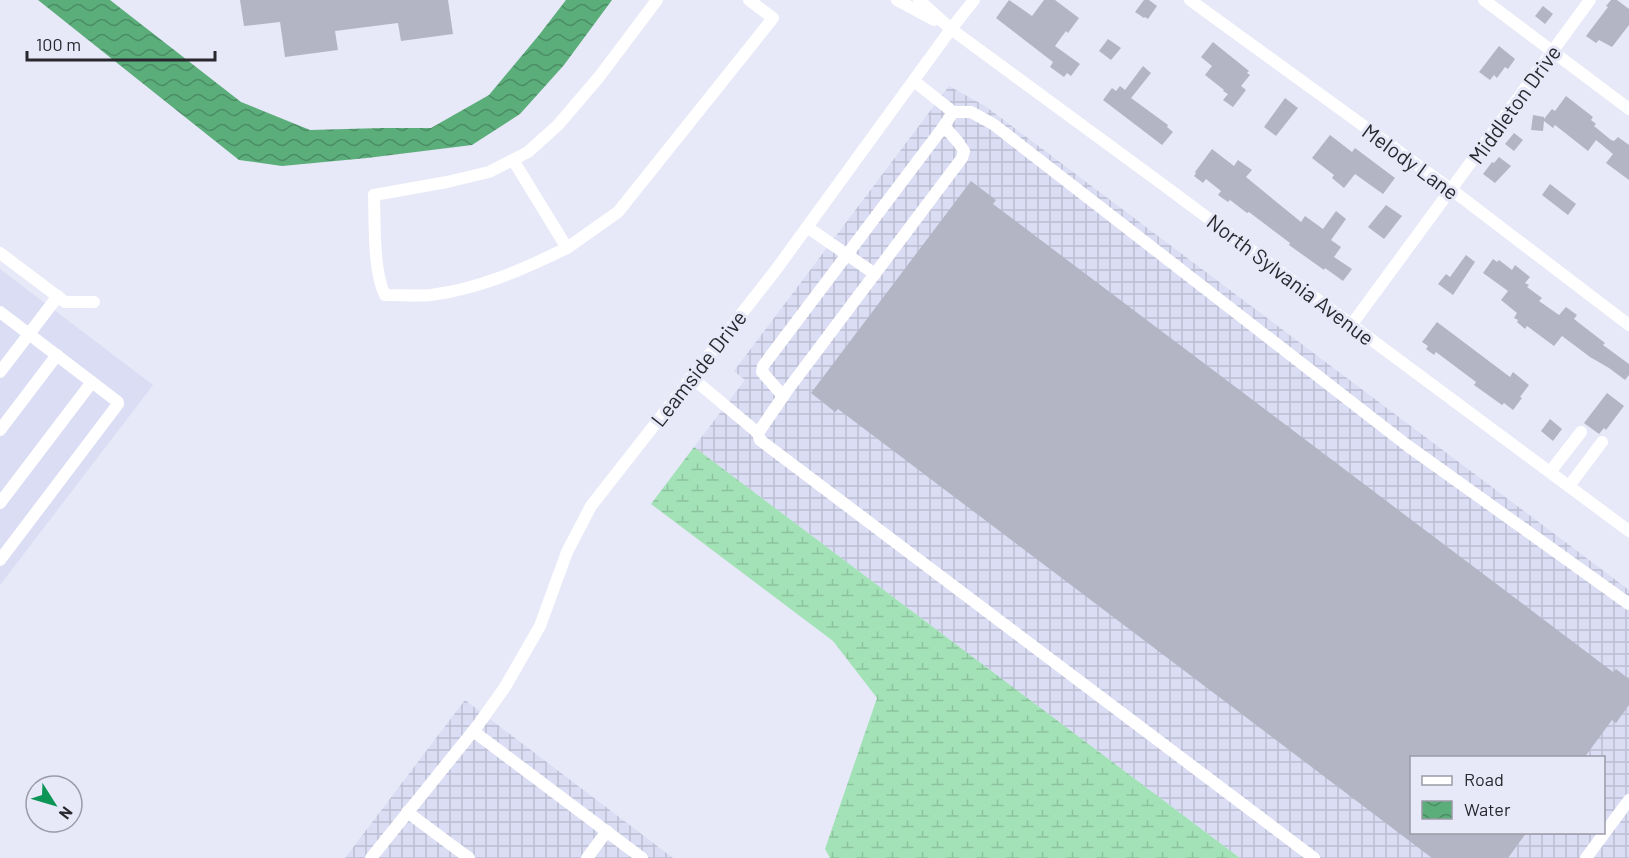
<svg xmlns="http://www.w3.org/2000/svg" width="1629" height="858" viewBox="0 0 1629 858" font-family="Barlow,sans-serif">
<style>
.built{fill:#dbddf4}
.industrial{fill:url(#industrial-grid);fill-rule:evenodd}
.wetland{fill:url(#wetland-marsh)}
.water{fill:url(#water-waves)}
.building{fill:#b4b5c4}
.lines{fill:none;stroke-linecap:round;stroke-linejoin:round}
.minor{stroke:#fff;stroke-width:12}
.labels{text-anchor:middle;dominant-baseline:central;stroke-width:6;stroke-linejoin:round;paint-order:stroke}
.street-label{font-size:21px;fill:#28282e;stroke:#e7e8f8}
</style>
<defs>
<pattern id="industrial-grid" width="8" height="8" patternUnits="userSpaceOnUse" patternTransform="scale(1.5)"><rect width="8" height="8" fill="#dbddf4"/><path d="M0 4h8M4 0v8" fill="none" stroke="#bcbed2"/></pattern>
<pattern id="wetland-marsh" width="20" height="14" patternUnits="userSpaceOnUse" patternTransform="scale(1.5)"><rect width="20" height="14" fill="#a3e2b7"/><path d="M1 5h8M5 5V1M11 12h8M15 12V8" fill="none" stroke="#8cc29e"/></pattern>
<pattern id="water-waves" width="16" height="10" patternUnits="userSpaceOnUse" patternTransform="scale(1.5)"><rect width="16" height="10" fill="#5bad7a"/><path d="M0 5q4-4 8 0t8 0" fill="none" stroke="#4b8d64"/></pattern>
</defs>
<rect width="100%" height="100%" fill="#e7e8f8"/>
<path class="built" d="M 0,269 L 153,385 L 0,585 Z"/>
<g class="industrial">
<path d="M 949,86 L 985,106 L 1629,590 L 1629,858 L 1240,858 L 694,447 L 745,380 L 734,371 ZM 1412,758 L 1604,758 L 1604,832 L 1412,832 Z"/>
<path d="M 465,700 L 673,858 L 345,858 Z"/>
</g>
<path class="wetland" d="M 694,447 L 1240,858 L 830,858 L 825,849 L 877,698 L 833,641 L 651,504 Z"/>
<path class="water" d="M 38,0 L 110,0 L 241,102 L 310,130 L 382,128 L 431,128 L 489,95 L 539,35 L 566,0 L 612,0 L 564,65 L 520,114 L 472,145 L 367,158 L 282,166 L 239,160 Z"/>
<g class="building">
<path d="M 240,0 L 448,0 L 453,34 L 401,41 L 398,23 L 335,31 L 338,50 L 285,57 L 280,22 L 244,26 Z"/>
<path d="M 1009,0 L 1032,16 L 1044,0 L 1055,0 L 1079,18 L 1068,33 L 1066,31 L 1055,46 L 1080,64 L 1071,76 L 1067,73 L 1064,77 L 1050,67 L 1053,62 L 996,18 Z"/>
<path d="M 1144,0 L 1149,0 L 1157,6 L 1148,19 L 1145,17 L 1144,18 L 1135,12 Z"/>
<path d="M 1611,0 L 1617,0 L 1629,9 L 1629,25 L 1612,47 L 1599,40 L 1596,43 L 1586,36 L 1608,7 L 1606,6 Z"/>
<path d="M 1543,6 L 1553,14 L 1545,24 L 1535,16 Z"/>
<path d="M 1108,39 L 1121,48 L 1111,60 L 1099,51 Z"/>
<path d="M 1213,42 L 1249,71 L 1247,73 L 1250,75 L 1241,86 L 1246,90 L 1233,107 L 1223,100 L 1228,94 L 1223,91 L 1224,90 L 1205,75 L 1212,66 L 1201,57 Z"/>
<path d="M 1499,46 L 1515,59 L 1508,69 L 1505,67 L 1497,78 L 1494,75 L 1490,80 L 1479,72 Z"/>
<path d="M 1143,66 L 1151,73 L 1131,98 L 1168,125 L 1167,127 L 1173,132 L 1162,145 L 1103,100 L 1112,88 L 1116,91 L 1120,86 L 1125,90 Z"/>
<path d="M 1566,96 L 1593,117 L 1591,120 L 1596,124 L 1594,126 L 1611,140 L 1614,141 L 1618,137 L 1629,145 L 1629,180 L 1606,163 L 1613,154 L 1596,140 L 1588,151 L 1555,125 L 1553,128 L 1544,121 L 1543,131 L 1531,130 L 1533,115 L 1544,117 L 1544,119 L 1552,109 L 1555,111 Z"/>
<path d="M 1285,98 L 1298,108 L 1276,136 L 1264,127 Z"/>
<path d="M 1514,133 L 1523,140 L 1514,151 L 1505,144 Z"/>
<path d="M 1330,135 L 1352,152 L 1355,148 L 1395,178 L 1383,194 L 1355,174 L 1344,188 L 1332,178 L 1334,175 L 1312,158 Z"/>
<path d="M 1212,149 L 1234,166 L 1238,160 L 1252,170 L 1246,177 L 1301,222 L 1305,216 L 1323,229 L 1336,211 L 1346,219 L 1331,240 L 1341,247 L 1334,257 L 1352,269 L 1343,281 L 1325,268 L 1324,270 L 1289,245 L 1290,243 L 1249,212 L 1247,213 L 1230,200 L 1228,202 L 1218,195 L 1221,191 L 1206,179 L 1203,183 L 1194,176 L 1196,173 L 1195,172 Z"/>
<path d="M 1499,157 L 1511,166 L 1495,183 L 1483,174 L 1492,162 L 1494,163 Z"/>
<path d="M 971,181 L 996,200 L 993,204 L 1613,672 L 1616,669 L 1629,679 L 1629,705 L 1616,723 L 1612,720 L 1584,758 L 1412,758 L 1412,832 L 1527,832 L 1508,858 L 1432,858 L 838,409 L 835,412 L 811,393 Z"/>
<path d="M 1550,184 L 1576,204 L 1568,215 L 1542,195 Z"/>
<path d="M 1386,205 L 1402,216 L 1384,239 L 1368,227 Z"/>
<path d="M 1466,255 L 1475,262 L 1453,295 L 1438,284 L 1446,274 L 1450,277 Z"/>
<path d="M 1493,259 L 1497,262 L 1499,260 L 1512,270 L 1515,265 L 1530,277 L 1525,283 L 1529,285 L 1527,287 L 1542,298 L 1539,301 L 1559,315 L 1566,307 L 1577,315 L 1574,319 L 1605,343 L 1603,345 L 1629,364 L 1629,375 L 1625,380 L 1609,368 L 1590,357 L 1562,336 L 1554,346 L 1527,326 L 1525,329 L 1517,322 L 1518,320 L 1514,318 L 1517,313 L 1501,300 L 1508,291 L 1483,273 Z"/>
<path d="M 1437,322 L 1510,377 L 1513,372 L 1529,385 L 1520,397 L 1522,398 L 1513,410 L 1504,403 L 1502,405 L 1474,385 L 1476,382 L 1436,352 L 1434,355 L 1426,349 L 1428,346 L 1422,342 Z"/>
<path d="M 1607,393 L 1624,406 L 1606,430 L 1604,428 L 1599,434 L 1584,423 Z"/>
<path d="M 1550,419 L 1562,429 L 1553,441 L 1541,431 Z"/>
</g>
<g class="lines">
<g class="minor">
<path d="M 897,0 L 934,20"/>
<path d="M 919,0 L 951,29 L 1158,181 L 1629,531"/>
<path d="M 1190,0 L 1452,190 L 1629,325"/>
<path d="M 1484,0 L 1629,109"/>
<path d="M 914,81 L 953,112"/>
<path d="M 513,160 L 567,248 L 618,212 L 773,18 L 749,0"/>
<path d="M 807,227 L 875,274"/>
<path d="M 567,248 C 524,269 479,289 431,295 C 416,296 400,295 385,295 C 373,271 375,223 374,195 L 447,182 L 489,172 L 528,152 L 558,125 L 599,77 L 657,0"/>
<path d="M 0,253 L 65,302 L 94,302"/>
<path d="M 0,312 L 118,402 L 118,404 L 0,560"/>
<path d="M 1352,324 L 1590,0"/>
<path d="M 0,372 L 58,296"/>
<path d="M 691,377 L 758,433"/>
<path d="M 783,396 L 762,372 L 763,366 L 944,126"/>
<path d="M 0,430 L 57,355"/>
<path d="M 1550,472 L 1581,432"/>
<path d="M 1569,486 L 1602,442"/>
<path d="M 0,503 L 92,382"/>
<path d="M 473,731 L 642,858"/>
<path d="M 407,812 L 469,858"/>
<path d="M 371,858 L 478,725 L 505,687 L 540,626 L 567,552 L 591,506 L 775,271 L 951,29 L 974,0"/>
<path d="M 587,858 L 607,831"/>
<path d="M 1314,858 L 760,440 L 758,433 L 786,392 L 962,158 L 964,151 L 958,142 L 944,126 L 953,112 L 971,112 L 993,124 L 1408,446 L 1629,604"/>
<path d="M 1586,858 L 1629,800"/>
</g>
</g>
<g class="labels">
<g class="street-label">
<text transform="translate(1514 104) rotate(-54)">Middleton Drive</text>
<text transform="translate(1411 161) rotate(36)">Melody Lane</text>
<text transform="translate(1291 279) rotate(37)">North Sylvania Avenue</text>
<text transform="translate(698 368) rotate(-52)">Leamside Drive</text>
</g>
</g>
<rect x="1410" y="756" width="195" height="78" fill="#e7e8f8" stroke="#9b9ba7" stroke-width="1.5"/>
<rect x="1422" y="776" width="30" height="9" fill="#ffffff" stroke="#9b9ba7" stroke-width="1.5"/>
<text x="1464" y="786" font-size="18" fill="#28282e">Road</text>
<rect x="1422" y="801" width="30" height="18" fill="url(#water-waves)" stroke="#9b9ba7" stroke-width="1.5"/>
<text x="1464" y="816" font-size="18" fill="#28282e">Water</text>
<g transform="translate(54 804) rotate(127)"><circle r="28" fill="#e7e8f8" stroke="#9b9ba7" stroke-width="1.5"/>
<path d="M0-4.5L10 22L0 15L-10 22Z" fill="#0c9555"/>
<text y="-9" font-size="16" font-weight="bold" text-anchor="middle" fill="#28282e">N</text>
</g>
<path d="M27 51v9h188v-9" fill="none" stroke="#28282e" stroke-width="3"/>
<text x="36" y="51" font-size="18" fill="#28282e" stroke="#e7e8f8" stroke-width="4.5" paint-order="stroke">100 m</text>
</svg>
